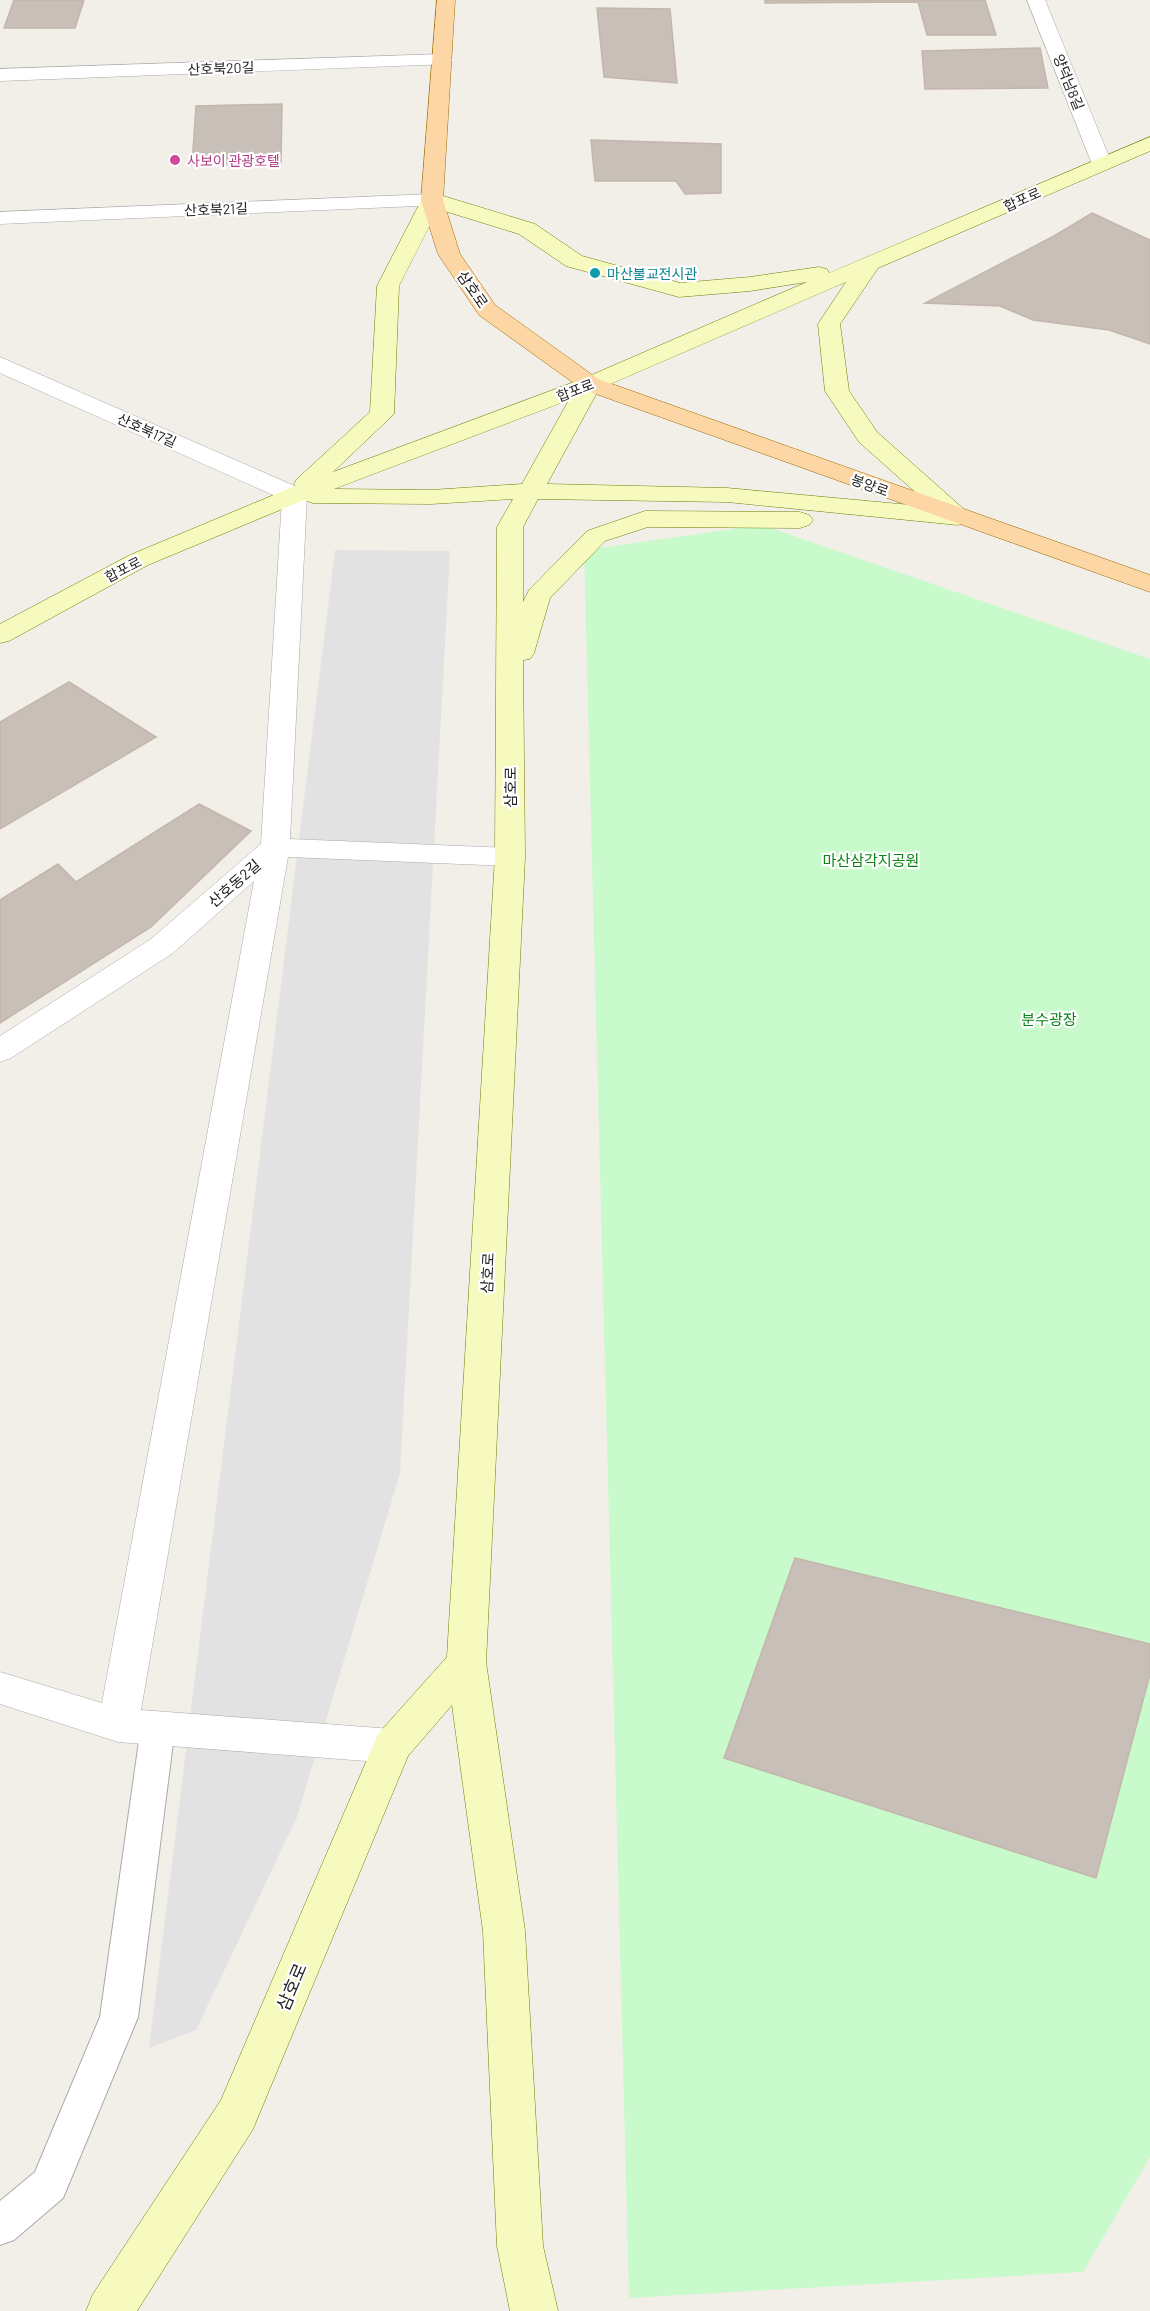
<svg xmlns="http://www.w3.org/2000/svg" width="1150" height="2311" viewBox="0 0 1150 2311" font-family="Barlow,'Noto Sans KR',sans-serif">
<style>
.park{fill:#c8facc}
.parking{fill:#e2e2e2}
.building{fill:#c7bfb8;stroke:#c4b6ab;stroke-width:1.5}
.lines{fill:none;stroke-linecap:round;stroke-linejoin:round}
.service-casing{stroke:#a9a9a9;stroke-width:2}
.minor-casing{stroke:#a9a9a9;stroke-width:1}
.secondary-casing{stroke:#707d05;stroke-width:1}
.primary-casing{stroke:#a06b00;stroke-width:1}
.service{fill:#fff;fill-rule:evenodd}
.minor{fill:#fff;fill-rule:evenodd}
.secondary{fill:#f7fabf;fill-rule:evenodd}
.primary{fill:#fcd6a4;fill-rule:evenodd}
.hotel-dot{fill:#d1479c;stroke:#fff;stroke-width:2}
.culture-dot{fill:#0f9aa8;stroke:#fff;stroke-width:2}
.labels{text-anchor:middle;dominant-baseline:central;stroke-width:4.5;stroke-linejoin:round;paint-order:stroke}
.far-street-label{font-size:14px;fill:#222;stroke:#fff}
.far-hotel-label{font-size:14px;fill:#b23c85;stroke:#fff;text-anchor:start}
.far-culture-label{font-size:14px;fill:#0d838f;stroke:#fff;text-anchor:start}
.street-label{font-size:15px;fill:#222;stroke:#fff}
.park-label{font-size:15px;fill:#0c8416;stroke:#fff}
.near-street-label{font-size:18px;fill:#222;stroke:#fff}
</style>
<rect width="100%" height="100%" fill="#f2efe9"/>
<path class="park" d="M 762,525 L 1150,659 L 1150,2157 L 1083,2272 L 629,2298 L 584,550 Z"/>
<path class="parking" d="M 335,550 L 450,551 L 400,1473 L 297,1817 L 196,2030 L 149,2048 Z"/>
<g class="building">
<path d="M 14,0 L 84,0 L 75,28 L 4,28 Z"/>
<path d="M 765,0 L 985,0 L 996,35 L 927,35 L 918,2 L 765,3 Z"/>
<path d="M 597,8 L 670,9 L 677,83 L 604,77 Z"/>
<path d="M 1040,48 L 1048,88 L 925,89 L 922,51 Z"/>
<path d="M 282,104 L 281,162 L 192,165 L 196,106 Z"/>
<path d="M 591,140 L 721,144 L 721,193 L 685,194 L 676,181 L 595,181 Z"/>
<path d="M 1092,213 L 1150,240 L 1150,344 L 1109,330 L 1033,320 L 1000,306 L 925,303 L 1054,236 Z"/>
<path d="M 69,682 L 156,737 L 0,829 L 0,722 Z"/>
<path d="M 199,804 L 251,831 L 151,927 L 0,1023 L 0,900 L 58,864 L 76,882 Z"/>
<path d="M 795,1558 L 1150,1644 L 1150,1674 L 1096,1878 L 724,1758 Z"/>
</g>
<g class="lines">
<g class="service-casing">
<path id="service" d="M 158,1712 L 170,1717 L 175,1727 L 138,2017 L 63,2198 L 14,2240 L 0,2245 L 0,2201 L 35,2172 L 100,2017 L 141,1727 L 146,1717 Z"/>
</g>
<g class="minor-casing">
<g id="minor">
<path d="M 1027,0 L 1045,0 L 1112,164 L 1109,168 L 1102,170 L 1095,168 L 1092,164 Z"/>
<path d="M 442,54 L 449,56 L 452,60 L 449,64 L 0,81 L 0,69 Z"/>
<path d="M 432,194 L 440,195 L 443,200 L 440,205 L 0,224 L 0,212 Z"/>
<path d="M 0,357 L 304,490 L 307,495 L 290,839 L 510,848 L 520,851 L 525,857 L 520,863 L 510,866 L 288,857 L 141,1710 L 392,1729 L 406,1734 L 412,1746 L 406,1758 L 392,1763 L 118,1742 L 0,1704 L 0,1672 L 102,1703 L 254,881 L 173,953 L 11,1058 L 0,1062 L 0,1036 L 151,939 L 261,844 L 282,499 L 0,373 Z"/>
</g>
</g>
<g class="secondary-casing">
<path id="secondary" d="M 1150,137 L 1150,151 L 878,268 L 840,324 L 849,391 L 877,432 L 967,512 L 971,517 L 967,522 L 958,525 L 727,502 L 538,499 L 523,527 L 523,602 L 529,590 L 587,531 L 645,511 L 800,512 L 809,515 L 813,520 L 809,525 L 800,528 L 648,527 L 605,541 L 550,598 L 534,653 L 530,659 L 523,660 L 525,857 L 486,1662 L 525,1931 L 543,2246 L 558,2311 L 510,2311 L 497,2246 L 483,1931 L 452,1705 L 408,1756 L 253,2129 L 137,2311 L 86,2311 L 93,2294 L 221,2100 L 378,1734 L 447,1657 L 495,857 L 497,527 L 513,499 L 431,504 L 313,503 L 304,500 L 148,565 L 9,641 L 0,643 L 0,624 L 130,555 L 295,486 L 294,484 L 297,479 L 370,412 L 377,286 L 424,195 L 432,194 L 440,195 L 535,224 L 582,256 L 680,283 L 750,277 L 819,267 L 827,269 L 829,273 ZM 438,209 L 519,234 L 566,266 L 679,297 L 750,291 L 807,282 L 582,379 L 333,472 L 394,414 L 399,286 ZM 846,282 L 818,324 L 825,391 L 859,442 L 932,507 L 727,488 L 547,484 L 599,389 ZM 569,400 L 522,484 L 431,490 L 334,489 Z"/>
</g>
<g class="primary-casing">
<path id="primary" d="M 437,0 L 455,0 L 443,200 L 460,254 L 495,305 L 598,379 L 1150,575 L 1150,592 L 582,389 L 479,315 L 438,254 L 421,200 Z"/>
</g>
<use href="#service" class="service"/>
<use href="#minor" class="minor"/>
<use href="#secondary" class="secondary"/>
<use href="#primary" class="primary"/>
</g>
<circle class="hotel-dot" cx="175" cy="160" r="6"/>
<circle class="culture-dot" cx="595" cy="273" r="6"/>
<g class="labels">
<g class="far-street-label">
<text transform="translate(221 68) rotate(-2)">산호북20길</text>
<text transform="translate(1069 82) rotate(68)">양덕남8길</text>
<text transform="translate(1022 199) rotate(-24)">합포로</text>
<text transform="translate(216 209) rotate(-2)">산호북21길</text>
<text transform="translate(575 390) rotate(-21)">합포로</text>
<text transform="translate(147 430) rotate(24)">산호북17길</text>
<text transform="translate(870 485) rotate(20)">봉양로</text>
<text transform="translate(123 569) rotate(-27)">합포로</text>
</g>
<g class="far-hotel-label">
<text x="187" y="160">사보이 관광호텔</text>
</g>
<g class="far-culture-label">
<text x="607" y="273">마산불교전시관</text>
</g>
<g class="street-label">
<text transform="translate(473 289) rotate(55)">삼호로</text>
<text transform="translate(510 787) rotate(-90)">삼호로</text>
<text transform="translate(234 883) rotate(-41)">산호동2길</text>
<text transform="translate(487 1273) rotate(-87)">삼호로</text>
</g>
<g class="park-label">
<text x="871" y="860">마산삼각지공원</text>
<text x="1049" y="1019">분수광장</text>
</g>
<g class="near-street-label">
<text transform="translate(291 1987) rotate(-67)">삼호로</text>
</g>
</g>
</svg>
